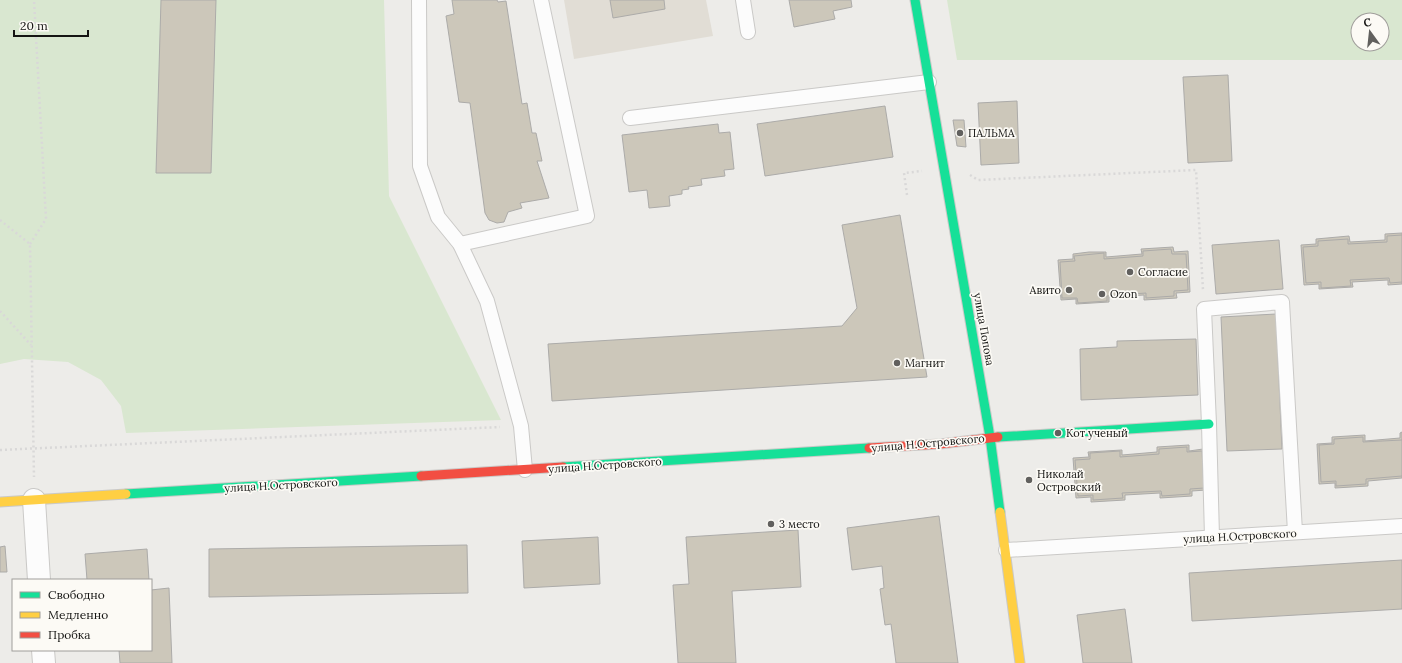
<svg xmlns="http://www.w3.org/2000/svg" width="1402" height="663" viewBox="0 0 1402 663" font-family="Lora,serif">
<style>
.built{fill:#e1ddd5}
.green{fill:#d9e7d0;fill-rule:evenodd}
.building{fill:#ccc7ba;stroke:#acaba9}
.lines{fill:none;stroke-linecap:round;stroke-linejoin:round}
.lane-casing{stroke:#cac9c7;stroke-width:16}
.street-casing{stroke:#cac9c7;stroke-width:24}
.fast-casing{stroke:#cac9c7;stroke-width:11}
.slow-casing{stroke:#cac9c7;stroke-width:11}
.jam-casing{stroke:#cac9c7;stroke-width:11}
.path{stroke:#d9d8d8;stroke-width:2.5;stroke-dasharray:2 3;stroke-linecap:butt}
.lane{stroke:#fcfcfc;stroke-width:14}
.street{stroke:#fcfcfc;stroke-width:22}
.fast{stroke:#16e098;stroke-width:9}
.slow{stroke:#ffcf43;stroke-width:9}
.jam{stroke:#f24e42;stroke-width:9}
.poi-dot{fill:#61605e;stroke:#fcfaf5;stroke-width:1.5}
.labels{text-anchor:middle;dominant-baseline:central;stroke-width:3.5;stroke-linejoin:round;paint-order:stroke}
.poi-label{font-size:11px;fill:#151513;stroke:#fcfaf5;text-anchor:start}
.street-label{font-size:11px;fill:#151513;stroke:#fcfaf5}
</style>
<rect width="100%" height="100%" fill="#edece9"/>
<path class="built" d="M 564,0 L 706,0 L 713,36 L 574,59 Z"/>
<g class="green">
<path d="M 0,0 L 384,0 L 389,196 L 501,420 L 126,433 L 121,406 L 101,380 L 68,362 L 24,359 L 0,364 Z"/>
<path d="M 947,0 L 1402,0 L 1402,60 L 957,60 ZM 1358,20 L 1382,20 L 1382,44 L 1358,44 Z"/>
</g>
<g class="building">
<path d="M 161,0 L 216,0 L 211,173 L 156,173 Z"/>
<path d="M 452,0 L 497,0 L 498,2 L 506,1 L 522,104 L 527,103 L 532,133 L 536,133 L 542,161 L 537,161 L 549,198 L 520,203 L 522,208 L 508,212 L 504,222 L 497,223 L 489,220 L 485,213 L 470,103 L 459,102 L 446,16 L 454,14 Z"/>
<path d="M 610,0 L 664,0 L 665,9 L 613,18 Z"/>
<path d="M 789,0 L 851,0 L 852,7 L 833,11 L 835,19 L 794,27 Z"/>
<path d="M 1228,75 L 1232,161 L 1188,163 L 1183,77 Z"/>
<path d="M 1017,101 L 1019,163 L 981,165 L 978,103 Z"/>
<path d="M 885,106 L 893,157 L 765,176 L 757,124 Z"/>
<path d="M 953,120 L 964,120 L 966,147 L 957,146 Z"/>
<path d="M 718,124 L 719,133 L 730,132 L 734,169 L 724,170 L 725,176 L 701,179 L 702,185 L 688,187 L 689,189 L 682,190 L 682,194 L 669,196 L 670,206 L 649,208 L 647,190 L 629,192 L 622,135 Z"/>
<path d="M 900,215 L 927,377 L 552,401 L 548,344 L 842,326 L 857,308 L 842,225 Z"/>
<path d="M 1402,233 L 1402,284 L 1388,285 L 1388,280 L 1352,282 L 1353,287 L 1319,289 L 1319,284 L 1304,285 L 1301,245 L 1316,244 L 1316,239 L 1349,236 L 1350,242 L 1385,240 L 1385,234 Z"/>
<path d="M 1402,235 L 1402,282 L 1390,283 L 1389,278 L 1350,280 L 1351,286 L 1321,288 L 1321,282 L 1306,283 L 1303,247 L 1318,246 L 1318,241 L 1348,239 L 1348,244 L 1387,242 L 1387,236 Z"/>
<path d="M 1279,240 L 1283,289 L 1216,294 L 1212,245 Z"/>
<path d="M 1173,247 L 1174,252 L 1188,251 L 1190,292 L 1176,293 L 1177,298 L 1144,300 L 1144,295 L 1109,297 L 1109,302 L 1076,304 L 1076,299 L 1061,300 L 1058,260 L 1073,259 L 1073,254 L 1089,252 L 1106,252 L 1106,257 L 1142,254 L 1141,249 Z"/>
<path d="M 1171,249 L 1172,254 L 1186,254 L 1188,290 L 1174,291 L 1174,296 L 1146,298 L 1146,293 L 1107,296 L 1107,301 L 1078,303 L 1077,298 L 1062,298 L 1060,262 L 1075,261 L 1074,256 L 1104,253 L 1104,259 L 1143,256 L 1143,251 Z"/>
<path d="M 1276,314 L 1282,449 L 1227,451 L 1221,317 Z"/>
<path d="M 1196,339 L 1198,395 L 1081,400 L 1080,349 L 1117,347 L 1117,341 Z"/>
<path d="M 1402,432 L 1402,478 L 1368,481 L 1368,486 L 1335,488 L 1335,483 L 1319,484 L 1317,444 L 1332,443 L 1332,437 L 1365,435 L 1365,441 L 1400,438 L 1400,433 Z"/>
<path d="M 1363,437 L 1363,442 L 1402,440 L 1402,476 L 1366,479 L 1366,484 L 1336,486 L 1336,481 L 1321,482 L 1319,445 L 1334,444 L 1334,439 Z"/>
<path d="M 1189,445 L 1189,451 L 1203,449 L 1206,490 L 1192,491 L 1192,496 L 1160,498 L 1160,493 L 1125,495 L 1125,500 L 1091,502 L 1091,497 L 1076,498 L 1073,458 L 1089,457 L 1088,452 L 1122,450 L 1122,455 L 1157,452 L 1157,447 Z"/>
<path d="M 1187,447 L 1187,452 L 1202,451 L 1204,488 L 1190,489 L 1190,494 L 1162,496 L 1161,491 L 1122,493 L 1123,498 L 1093,500 L 1093,495 L 1078,496 L 1075,460 L 1090,459 L 1090,453 L 1120,451 L 1120,457 L 1159,454 L 1159,449 Z"/>
<path d="M 939,516 L 958,663 L 896,663 L 891,624 L 885,625 L 880,589 L 884,588 L 882,566 L 852,570 L 847,528 Z"/>
<path d="M 798,530 L 801,587 L 732,591 L 736,663 L 678,663 L 673,585 L 689,584 L 686,537 Z"/>
<path d="M 598,537 L 600,584 L 524,588 L 522,541 Z"/>
<path d="M 467,545 L 468,593 L 209,597 L 209,549 Z"/>
<path d="M 5,546 L 7,572 L 0,572 L 0,547 Z"/>
<path d="M 147,549 L 149,580 L 87,580 L 85,554 Z"/>
<path d="M 1402,560 L 1402,609 L 1192,621 L 1189,573 Z"/>
<path d="M 169,588 L 172,663 L 120,663 L 119,650 L 151,650 L 151,590 Z"/>
<path d="M 1125,609 L 1132,663 L 1083,663 L 1077,615 Z"/>
</g>
<g class="lines">
<g class="lane-casing">
<g id="lane">
<path d="M 419,0 L 420,166 L 438,217 L 460,244 L 487,301 L 521,426 L 525,470"/>
<path d="M 743,0 L 748,32"/>
<path d="M 630,118 L 929,82"/>
<path d="M 460,244 L 587,216 L 541,0"/>
<path d="M 1212,537 L 1209,424 L 1204,309 L 1282,302 L 1295,532"/>
<path d="M 1006,550 L 1402,526"/>
</g>
</g>
<g class="street-casing">
<g id="street">
<path d="M 34,500 L 39,580"/>
<path d="M 43,650 L 44,663"/>
</g>
</g>
<g class="fast-casing">
<g id="fast">
<path d="M 915,0 L 990,437 L 1000,512"/>
<path d="M 998,437 L 1209,424"/>
<path d="M 563,467 L 869,448"/>
<path d="M 126,494 L 421,476"/>
</g>
</g>
<g class="slow-casing">
<g id="slow">
<path d="M 0,502 L 126,494"/>
<path d="M 1000,512 L 1020,663"/>
</g>
</g>
<g class="jam-casing">
<g id="jam">
<path d="M 869,448 L 940,444 L 998,437"/>
<path d="M 421,476 L 563,467"/>
</g>
</g>
<g class="path">
<path d="M 970,175 L 978,180 L 1196,170 L 1203,290"/>
<path d="M 907,195 L 904,173 L 922,171"/>
<path d="M 0,220 L 30,244 L 34,477"/>
<path d="M 30,244 L 46,219 L 34,0"/>
<path d="M 0,311 L 31,345"/>
<path d="M 0,450 L 500,427"/>
</g>
<use href="#lane" class="lane"/>
<use href="#street" class="street"/>
<use href="#fast" class="fast"/>
<use href="#slow" class="slow"/>
<use href="#jam" class="jam"/>
</g>
<g class="poi-dot">
<circle cx="960" cy="133" r="4"/>
<circle cx="1130" cy="272" r="4"/>
<circle cx="1069" cy="290" r="4"/>
<circle cx="1102" cy="294" r="4"/>
<circle cx="897" cy="363" r="4"/>
<circle cx="1058" cy="433" r="4"/>
<circle cx="1029" cy="480" r="4"/>
<circle cx="771" cy="524" r="4"/>
</g>
<g class="labels">
<g class="poi-label">
<text x="968" y="133">ПАЛЬМА</text>
<text x="1138" y="272">Согласие</text>
<text x="1061" y="290" text-anchor="end">Авито</text>
<text x="1110" y="294">Ozon</text>
<text x="905" y="363">Магнит</text>
<text x="1066" y="433">Кот ученый</text>
<text x="1037" y="474">Николай<tspan x="1037" dy="13">Островский</tspan></text>
<text x="779" y="524">3 место</text>
</g>
<g class="street-label">
<text transform="translate(984 329) rotate(80)">улица Попова</text>
<text transform="translate(928 443) rotate(-5)">улица Н.Островского</text>
<text transform="translate(605 465) rotate(-4)">улица Н.Островского</text>
<text transform="translate(281 485) rotate(-3)">улица Н.Островского</text>
<text transform="translate(1240 536) rotate(-3)">улица Н.Островского</text>
</g>
</g>
<rect x="12" y="579" width="140" height="72" fill="#fcfaf5" stroke="#a09e9b"/>
<rect x="20" y="592" width="20" height="6" fill="#16e098" stroke="#a09e9b"/>
<text x="48" y="599" font-size="12" fill="#151513">Свободно</text>
<rect x="20" y="612" width="20" height="6" fill="#ffcf43" stroke="#a09e9b"/>
<text x="48" y="619" font-size="12" fill="#151513">Медленно</text>
<rect x="20" y="632" width="20" height="6" fill="#f24e42" stroke="#a09e9b"/>
<text x="48" y="639" font-size="12" fill="#151513">Пробка</text>
<g transform="translate(1370 32) rotate(345)"><circle r="19" fill="#fcfaf5" stroke="#a09e9b"/>
<path d="M0-3L7 15L0 10L-7 15Z" fill="#61605e"/>
<text y="-6" font-size="11" font-weight="bold" text-anchor="middle" fill="#151513">С</text>
</g>
<path d="M14 30v6h74v-6" fill="none" stroke="#151513" stroke-width="2"/>
<text x="20" y="30" font-size="12" fill="#151513" stroke="#fcfaf5" stroke-width="3" paint-order="stroke">20 m</text>
</svg>
